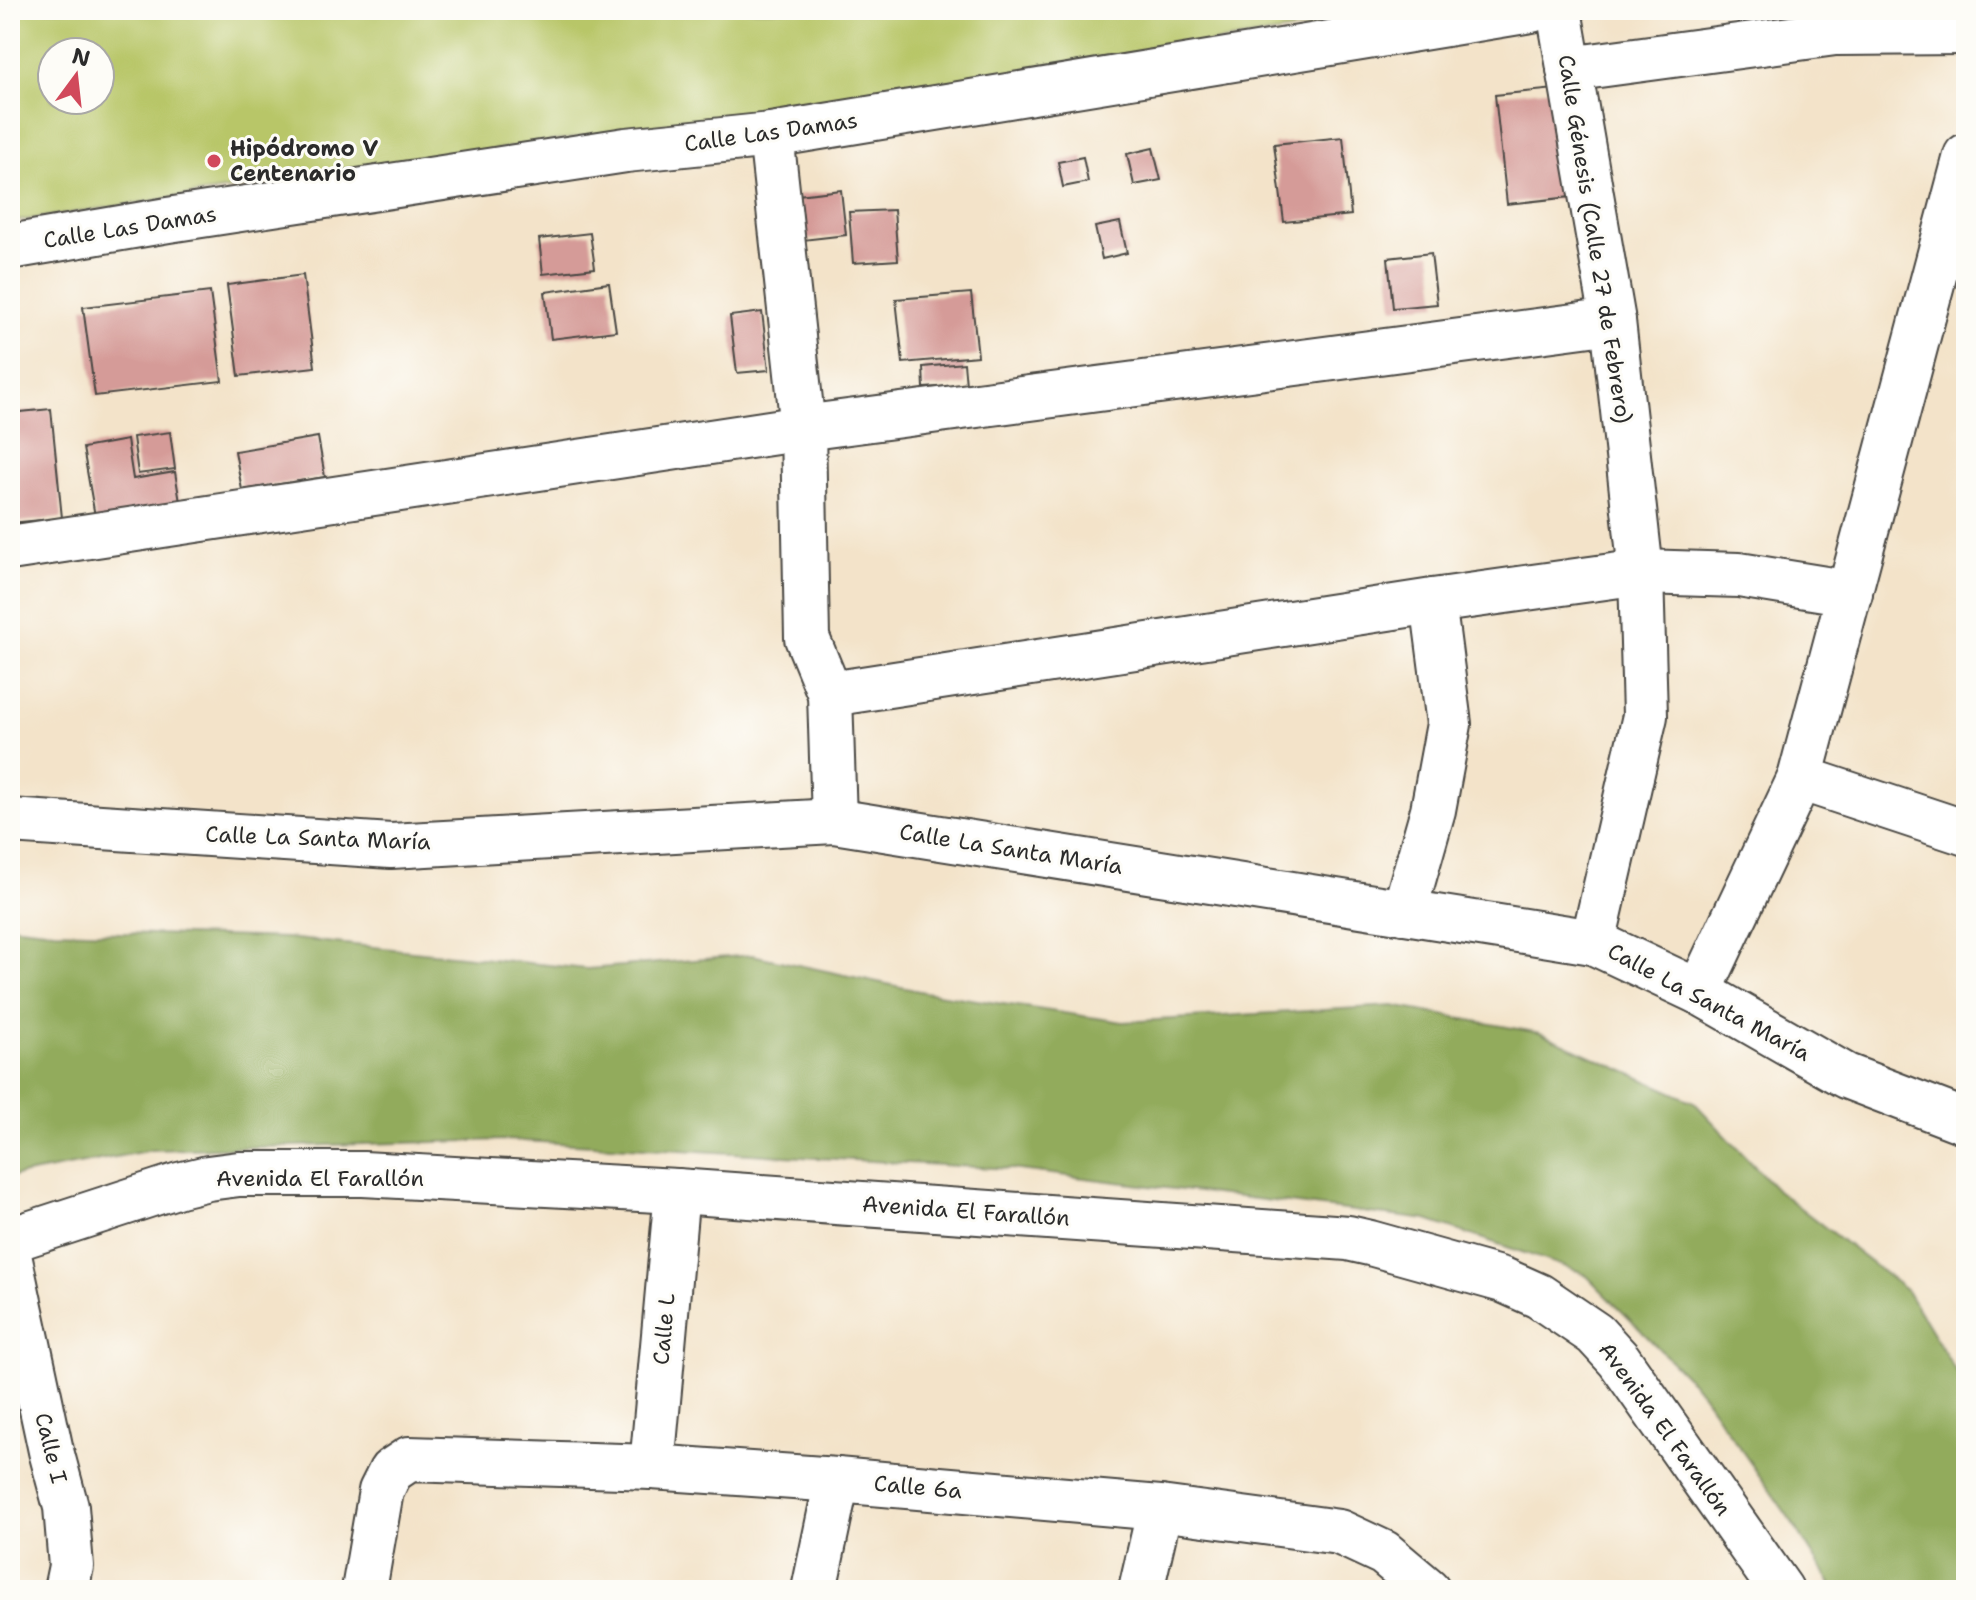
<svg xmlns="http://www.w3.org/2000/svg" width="1976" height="1600" viewBox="0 0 1976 1600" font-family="'Shantell Sans',sans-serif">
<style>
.green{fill:#b8c668;stroke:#72784a;stroke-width:2;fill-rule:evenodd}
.forest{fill:#92ab5c;stroke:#5e6b44;stroke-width:2}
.building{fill:#d59b98}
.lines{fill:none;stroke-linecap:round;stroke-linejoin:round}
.minor-casing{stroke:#494743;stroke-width:48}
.minor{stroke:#fff;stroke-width:44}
.poi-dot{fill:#d1495b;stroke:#fdfcf7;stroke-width:3}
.labels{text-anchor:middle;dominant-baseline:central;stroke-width:6;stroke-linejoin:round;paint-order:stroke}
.street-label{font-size:22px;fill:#2b2b2b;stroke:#fdfcf7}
.poi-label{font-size:22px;font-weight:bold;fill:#2b2b2b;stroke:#fdfcf7;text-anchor:start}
</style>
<rect width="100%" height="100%" fill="#fdfcf7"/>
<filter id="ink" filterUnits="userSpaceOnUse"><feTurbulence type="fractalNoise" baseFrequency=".0125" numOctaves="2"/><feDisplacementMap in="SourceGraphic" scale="16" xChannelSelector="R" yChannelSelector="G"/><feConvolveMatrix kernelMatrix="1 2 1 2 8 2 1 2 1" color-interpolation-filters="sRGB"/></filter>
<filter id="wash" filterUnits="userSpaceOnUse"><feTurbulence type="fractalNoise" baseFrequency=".006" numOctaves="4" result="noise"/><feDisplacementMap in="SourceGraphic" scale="32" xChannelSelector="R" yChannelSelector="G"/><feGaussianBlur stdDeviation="1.8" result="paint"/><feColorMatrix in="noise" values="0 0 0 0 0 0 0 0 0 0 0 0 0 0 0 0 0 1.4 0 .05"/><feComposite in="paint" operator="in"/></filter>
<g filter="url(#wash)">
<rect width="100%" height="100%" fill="#f3e3c9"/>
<path class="green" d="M 10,10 L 1430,10 L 10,222 ZM 52,52 L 100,52 L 100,100 L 52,100 Z"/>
<path class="forest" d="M 10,926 L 54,931 L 286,938 L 587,969 L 752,955 L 924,992 L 1123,1022 L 1393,1006 L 1540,1033 L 1694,1102 L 1777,1190 L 1907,1291 L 1966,1388 L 1966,1590 L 1835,1590 L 1792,1522 L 1697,1387 L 1584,1273 L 1427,1220 L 1011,1169 L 505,1140 L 152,1150 L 10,1177 Z"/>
<g id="blocks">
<g class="building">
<path d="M 1576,87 L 1589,195 L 1507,204 L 1495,95 Z"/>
<path d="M 1343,137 L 1351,215 L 1284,222 L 1274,144 Z"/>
<path d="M 1153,148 L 1161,180 L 1134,185 L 1127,154 Z"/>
<path d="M 1083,157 L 1088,182 L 1063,187 L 1058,162 Z"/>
<path d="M 841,190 L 846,235 L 803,240 L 798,195 Z"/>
<path d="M 894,210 L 898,260 L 853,263 L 849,212 Z"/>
<path d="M 1120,222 L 1127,253 L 1102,259 L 1095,227 Z"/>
<path d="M 590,233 L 595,268 L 543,274 L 539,239 Z"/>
<path d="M 1431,253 L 1437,304 L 1393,308 L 1388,258 Z"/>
<path d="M 303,275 L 315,367 L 239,376 L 227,285 Z"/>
<path d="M 609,283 L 616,331 L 551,339 L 545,292 Z"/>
<path d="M 210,292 L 222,381 L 95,396 L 83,307 Z"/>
<path d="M 971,293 L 978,356 L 903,363 L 896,299 Z"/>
<path d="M 762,312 L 769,370 L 737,373 L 730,316 Z"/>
<path d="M 964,363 L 966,385 L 924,388 L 923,367 Z"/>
<path d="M 51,409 L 62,518 L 10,523 L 10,413 Z"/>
<path d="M 170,432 L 175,469 L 138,474 L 133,437 Z"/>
<path d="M 318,437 L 325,477 L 242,490 L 235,451 Z"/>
<path d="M 127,440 L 133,479 L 175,472 L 181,508 L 96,522 L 83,448 Z"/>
</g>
</g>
</g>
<g filter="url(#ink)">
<use href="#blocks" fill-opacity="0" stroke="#494743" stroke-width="2"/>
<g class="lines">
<g class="minor-casing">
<g id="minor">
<path d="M 1559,10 L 1613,321 L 1641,572 L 1645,716 L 1593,942"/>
<path d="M 1569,69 L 1835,33 L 1966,32"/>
<path d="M 771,135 L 803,428 L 807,638 L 830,694 L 834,821"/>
<path d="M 10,247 L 168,220 L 626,150 L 771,135 L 1531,10"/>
<path d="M 10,548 L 803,428 L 1613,321"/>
<path d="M 830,694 L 1433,601 L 1641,572 L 1739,575 L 1850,593"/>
<path d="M 1800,778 L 1966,833"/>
<path d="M 10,821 L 391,846 L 834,821 L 1593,942 L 1699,992 L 1846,1076 L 1966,1122"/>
<path d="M 1404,912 L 1433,810 L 1449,724 L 1433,601"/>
<path d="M 1699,992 L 1800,778 L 1966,156"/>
<path d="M 10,1240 L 179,1185 L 208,1178 L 239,1174 L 363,1174 L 677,1191 L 1348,1238 L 1370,1243 L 1503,1280 L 1539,1296 L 1595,1334 L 1619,1360 L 1781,1590"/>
<path d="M 10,1260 L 51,1451 L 66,1507 L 71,1566 L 66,1590"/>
<path d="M 652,1467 L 677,1191"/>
<path d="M 364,1590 L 381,1491 L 391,1471 L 409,1459 L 652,1467 L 837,1480 L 1160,1508 L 1339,1532 L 1384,1553 L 1428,1590"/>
<path d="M 814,1590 L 837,1480"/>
<path d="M 1141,1590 L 1160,1508"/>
</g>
</g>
<use href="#minor" class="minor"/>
</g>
</g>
<circle class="poi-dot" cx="214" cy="161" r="8"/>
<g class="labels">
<g class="street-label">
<text transform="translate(771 132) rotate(-8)">Calle Las Damas</text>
<text transform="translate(130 227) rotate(-9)">Calle Las Damas</text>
<text transform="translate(1595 239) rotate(81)">Calle Génesis (Calle 27 de Febrero)</text>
<text transform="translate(318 838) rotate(2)">Calle La Santa María</text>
<text transform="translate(1011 849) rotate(9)">Calle La Santa María</text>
<text transform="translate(1709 1002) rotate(28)">Calle La Santa María</text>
<text x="320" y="1178">Avenida El Farallón</text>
<text transform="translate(966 1211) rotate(4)">Avenida El Farallón</text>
<text transform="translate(664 1329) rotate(-85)">Calle L</text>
<text transform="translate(1665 1429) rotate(54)">Avenida El Farallón</text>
<text transform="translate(51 1448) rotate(76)">Calle I</text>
<text transform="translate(918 1487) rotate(5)">Calle 6a</text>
</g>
<g class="poi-label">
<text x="230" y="148">Hipódromo V<tspan x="230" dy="25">Centenario</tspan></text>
</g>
</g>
<rect width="1976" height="1600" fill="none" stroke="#fdfcf7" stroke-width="40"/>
<g transform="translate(76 76) rotate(15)"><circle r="38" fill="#fdfcf7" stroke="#a9a8a5" stroke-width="2"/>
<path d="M0-6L14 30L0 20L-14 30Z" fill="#d1495b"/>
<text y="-12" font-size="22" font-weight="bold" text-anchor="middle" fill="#2b2b2b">N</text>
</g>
</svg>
